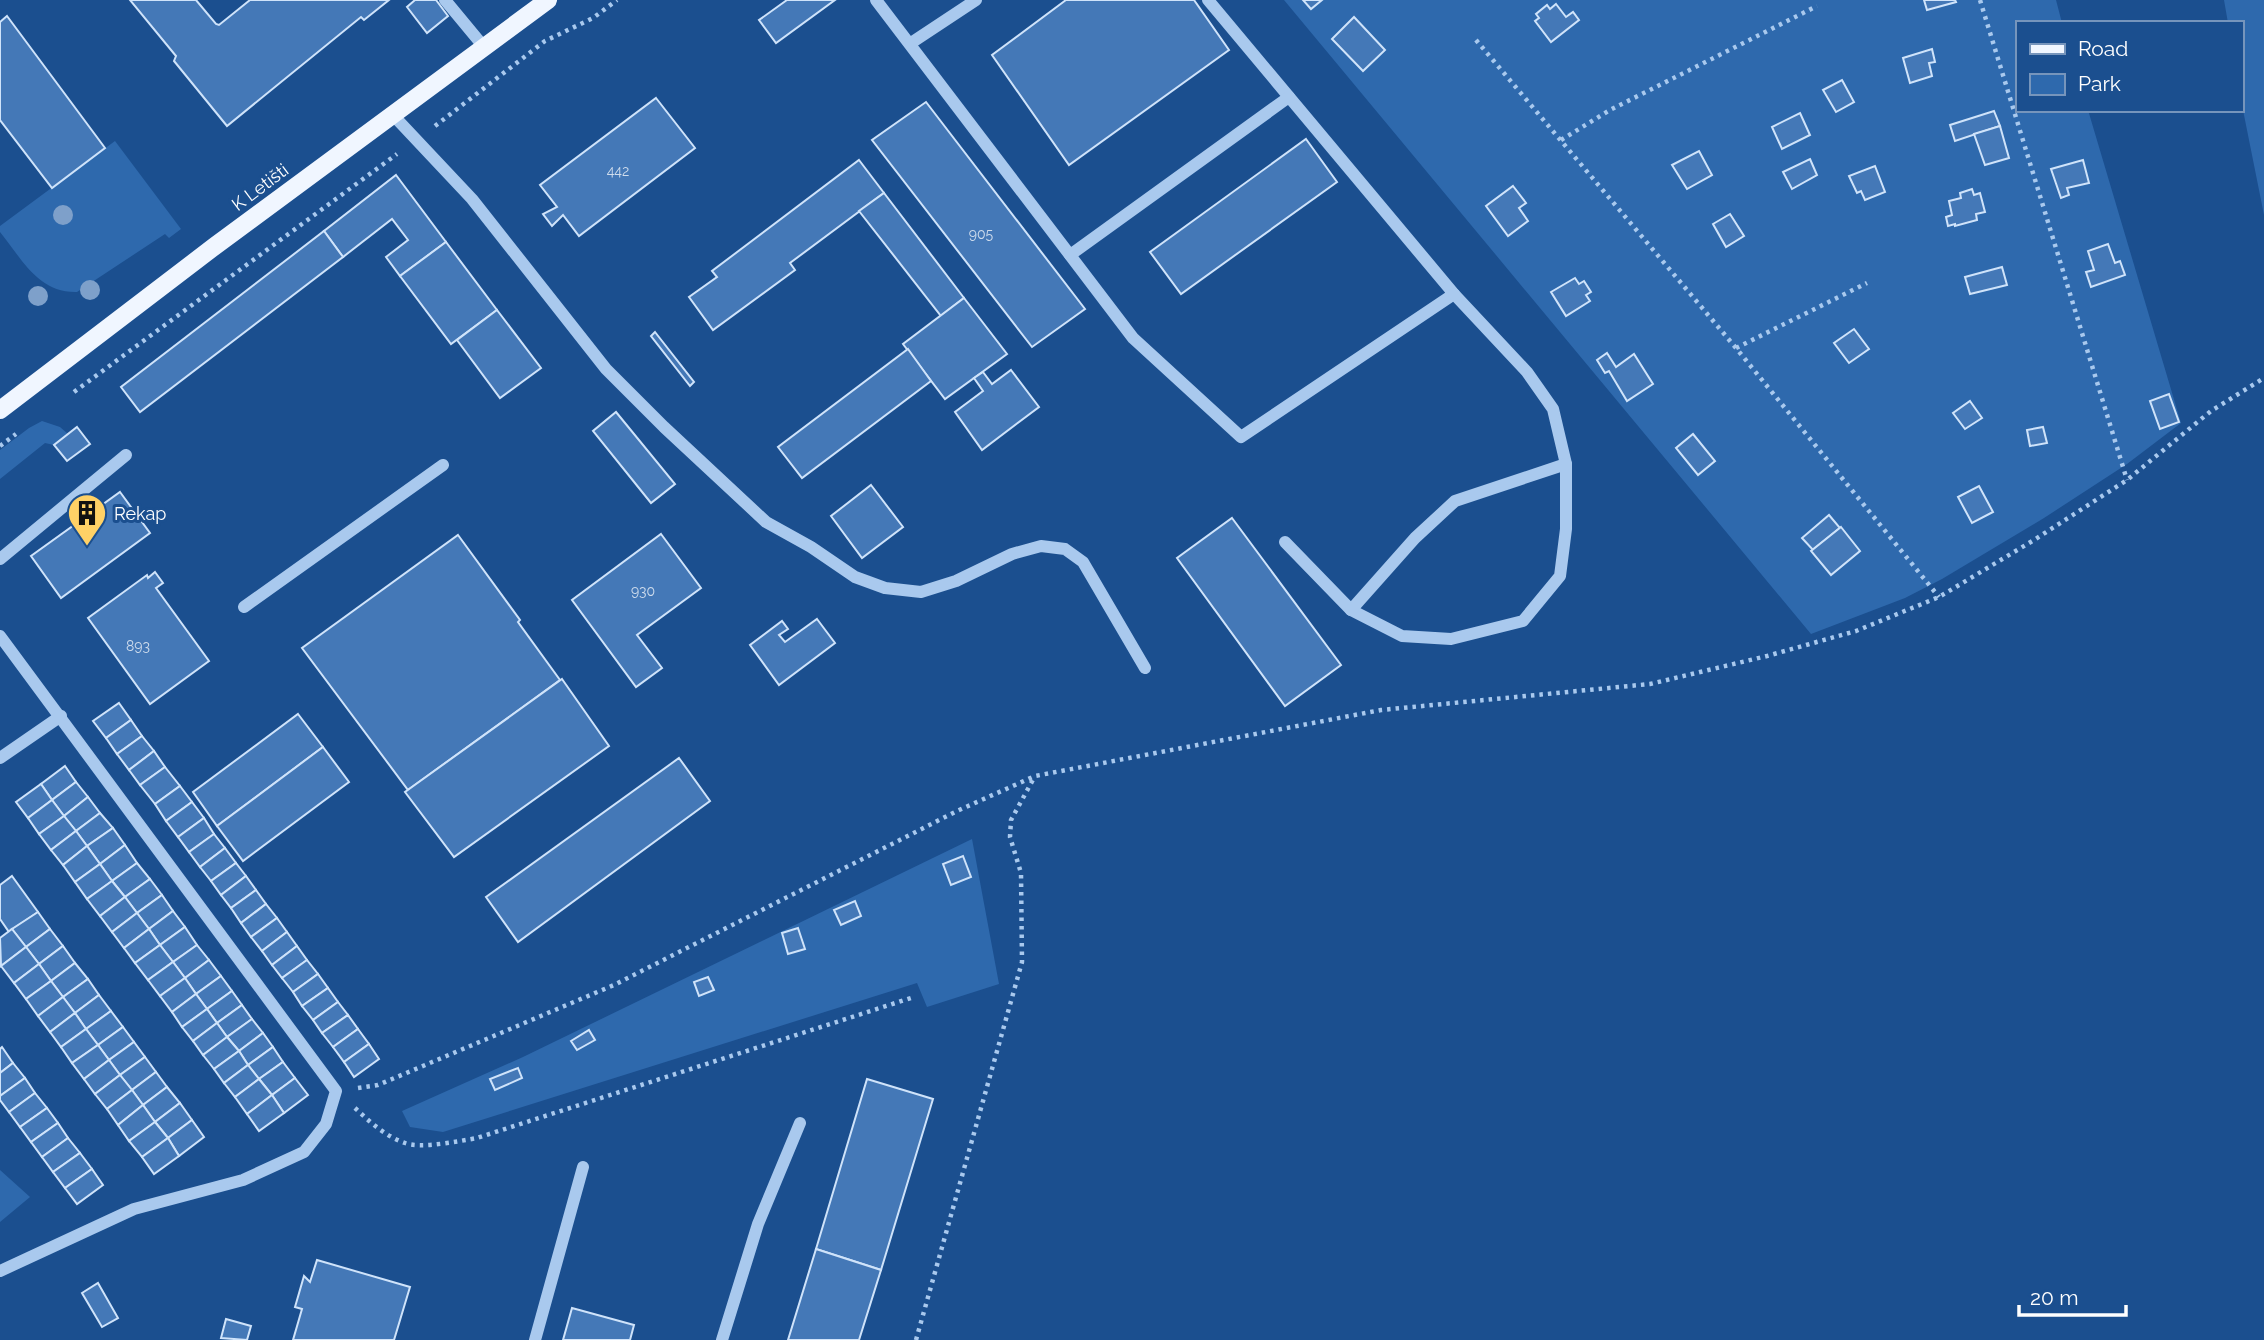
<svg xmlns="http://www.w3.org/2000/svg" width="2264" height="1340" viewBox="0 0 2264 1340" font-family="Raleway,sans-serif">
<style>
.green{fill:#2e69ad}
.building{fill:#4478b7;stroke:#cfe3fa;stroke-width:2}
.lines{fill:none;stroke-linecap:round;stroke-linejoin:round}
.path{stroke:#a9c9ee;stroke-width:4.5;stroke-dasharray:3.5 5;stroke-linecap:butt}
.minor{stroke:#a9c9ee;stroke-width:12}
.major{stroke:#f0f6ff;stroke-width:18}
.tree{fill:#7ea0ca}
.labels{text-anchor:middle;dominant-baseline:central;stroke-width:6;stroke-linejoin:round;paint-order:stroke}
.number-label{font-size:14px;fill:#d0dded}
.street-label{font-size:18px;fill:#fff;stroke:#1b4f8f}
.poi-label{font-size:18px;fill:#fff;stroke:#1b4f8f;text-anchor:start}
</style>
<rect width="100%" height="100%" fill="#1b4f8f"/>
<g class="green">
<path d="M 1284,0 L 2056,0 L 2062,23 L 2017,23 L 2017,110 L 2088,110 L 2181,423 L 2127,464 L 2044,518 L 1942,579 L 1905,598 L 1811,634 Z"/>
<path d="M 2224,0 L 2264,0 L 2264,215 L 2241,100 L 2241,23 L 2228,23 Z"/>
<path d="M 115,141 L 181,229 L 169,238 L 165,234 L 77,292 C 38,293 22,259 0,232 L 0,226 Z"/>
<path d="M 42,421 L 60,427 L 68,434 L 54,445 L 45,443 L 0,479 L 0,450 L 29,428 Z"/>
<path d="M 972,839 L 999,984 L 927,1007 L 917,983 L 443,1132 L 410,1127 L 402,1111 L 523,1057 Z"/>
<path d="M 0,1170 L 30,1197 L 0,1222 Z"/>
</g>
<g class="building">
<path d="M 130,0 L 196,0 L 216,24 L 219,25 L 250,0 L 389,0 L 364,20 L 361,17 L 227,126 L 174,61 L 176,56 Z"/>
<path d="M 415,0 L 436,0 L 448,16 L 427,33 L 407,7 Z"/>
<path d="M 787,0 L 835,0 L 776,43 L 759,20 Z"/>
<path d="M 1066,0 L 1194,0 L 1229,50 L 1069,165 L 992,55 Z"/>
<path d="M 1303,0 L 1322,0 L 1311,9 Z"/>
<path d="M 1924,0 L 1955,0 L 1956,2 L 1927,10 Z"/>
<path d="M 1556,4 L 1566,17 L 1573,12 L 1579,20 L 1551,42 L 1535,21 L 1539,18 L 1536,14 L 1547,5 L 1550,9 Z"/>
<path d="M 7,16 L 105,148 L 52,188 L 0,120 L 0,22 Z"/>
<path d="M 1354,17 L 1385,50 L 1363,71 L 1332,39 Z"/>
<path d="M 1932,49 L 1935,62 L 1929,63 L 1932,76 L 1910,83 L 1903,58 Z"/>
<path d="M 1842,80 L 1854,102 L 1836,112 L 1823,90 Z"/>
<path d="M 656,98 L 695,148 L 579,236 L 563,215 L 552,226 L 543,214 L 557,207 L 540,185 Z"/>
<path d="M 926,102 L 1085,309 L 1032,347 L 872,140 Z"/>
<path d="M 1994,111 L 2000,126 L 1955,141 L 1950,125 Z"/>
<path d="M 1800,113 L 1810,135 L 1782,149 L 1772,127 Z"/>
<path d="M 2000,126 L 2009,158 L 1985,165 L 1974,134 Z"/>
<path d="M 1306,139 L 1337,182 L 1181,294 L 1150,252 Z"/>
<path d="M 1699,151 L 1712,175 L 1687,189 L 1672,165 Z"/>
<path d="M 1810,159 L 1817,175 L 1792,189 L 1783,172 Z"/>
<path d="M 859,160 L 884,193 L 790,263 L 795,270 L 713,330 L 689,297 L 717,277 L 712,271 Z"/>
<path d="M 2083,160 L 2089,183 L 2067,188 L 2069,195 L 2061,198 L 2051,169 Z"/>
<path d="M 1875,166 L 1885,192 L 1865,200 L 1861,191 L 1857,193 L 1849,176 Z"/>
<path d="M 396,175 L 446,242 L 400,276 L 386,257 L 408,240 L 392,219 L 343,257 L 324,231 Z"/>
<path d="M 1513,186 L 1526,203 L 1519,208 L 1528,221 L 1508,236 L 1486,206 Z"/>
<path d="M 1972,189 L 1974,195 L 1980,193 L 1985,212 L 1976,214 L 1977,220 L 1955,226 L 1955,224 L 1948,226 L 1946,217 L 1952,215 L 1949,201 L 1961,198 L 1960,193 Z"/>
<path d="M 884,193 L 964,298 L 941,316 L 859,211 Z"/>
<path d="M 1730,214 L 1744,236 L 1726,247 L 1713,224 Z"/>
<path d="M 324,231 L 343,257 L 140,412 L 121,387 Z"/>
<path d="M 446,242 L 497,310 L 451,344 L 400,276 Z"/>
<path d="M 2108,244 L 2115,263 L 2120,261 L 2125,275 L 2091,287 L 2086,272 L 2094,270 L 2088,251 Z"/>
<path d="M 2002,267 L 2007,285 L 1970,294 L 1965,277 Z"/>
<path d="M 1575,278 L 1579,284 L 1584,281 L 1591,292 L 1586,295 L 1590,301 L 1566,316 L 1551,292 Z"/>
<path d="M 964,298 L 1007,354 L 945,399 L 903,344 Z"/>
<path d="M 497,310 L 541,368 L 500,398 L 457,340 Z"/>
<path d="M 1854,329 L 1869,349 L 1849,363 L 1834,343 Z"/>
<path d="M 655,332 L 694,382 L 690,386 L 651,336 Z"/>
<path d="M 908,349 L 931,381 L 802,478 L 778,447 Z"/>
<path d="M 1607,353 L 1616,367 L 1634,354 L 1653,384 L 1627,401 L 1609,371 L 1605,373 L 1597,360 Z"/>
<path d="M 1011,370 L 1039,407 L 982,450 L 955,412 L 983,391 L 974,378 L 983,372 L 992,384 Z"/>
<path d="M 2169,394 L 2179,422 L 2160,429 L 2150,401 Z"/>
<path d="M 1970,401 L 1982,418 L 1965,429 L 1953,413 Z"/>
<path d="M 616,412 L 675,484 L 651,503 L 593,431 Z"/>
<path d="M 77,427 L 90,444 L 67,461 L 54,445 Z"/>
<path d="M 2043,427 L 2047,443 L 2030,446 L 2027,430 Z"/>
<path d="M 1693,434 L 1715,461 L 1698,475 L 1676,448 Z"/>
<path d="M 871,485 L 903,527 L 862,558 L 831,516 Z"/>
<path d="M 1979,486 L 1993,512 L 1972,523 L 1958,497 Z"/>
<path d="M 120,492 L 150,533 L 61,598 L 31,556 Z"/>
<path d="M 1829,515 L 1840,528 L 1813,550 L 1802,538 Z"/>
<path d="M 1232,518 L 1341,665 L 1285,706 L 1177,558 Z"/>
<path d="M 1841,527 L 1860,551 L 1831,575 L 1811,551 Z"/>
<path d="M 661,534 L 701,588 L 637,635 L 662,668 L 636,687 L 572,600 Z"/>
<path d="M 458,535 L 520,620 L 518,622 L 560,680 L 408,790 L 302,648 Z"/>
<path d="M 155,572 L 163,583 L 156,588 L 209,661 L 150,704 L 88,618 L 147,575 L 148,578 Z"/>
<path d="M 817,619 L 835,643 L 779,685 L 750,645 L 782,621 L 788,629 L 779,635 L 785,642 Z"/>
<path d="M 562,679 L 609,746 L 454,857 L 405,792 Z"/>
<path d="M 119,703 L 131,720 L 106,738 L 93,721 Z"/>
<path d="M 298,714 L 323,747 L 217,826 L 193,792 Z"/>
<path d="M 131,720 L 142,736 L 117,754 L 106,738 Z"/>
<path d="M 142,736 L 154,751 L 129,770 L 117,754 Z"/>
<path d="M 323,747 L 349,782 L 243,861 L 217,826 Z"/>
<path d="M 154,751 L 165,767 L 140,785 L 129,770 Z"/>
<path d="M 679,758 L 710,801 L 518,942 L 486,897 Z"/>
<path d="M 65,766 L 76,782 L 52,800 L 41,784 Z"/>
<path d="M 165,767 L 180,786 L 155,804 L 140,785 Z"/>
<path d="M 76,782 L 88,797 L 64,816 L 52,800 Z"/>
<path d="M 41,784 L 52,800 L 28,818 L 16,802 Z"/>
<path d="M 180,786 L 192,802 L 166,821 L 155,804 Z"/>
<path d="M 88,797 L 100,813 L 76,831 L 64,816 Z"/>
<path d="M 52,800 L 64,816 L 39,834 L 28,818 Z"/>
<path d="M 192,802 L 204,818 L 178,837 L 166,821 Z"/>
<path d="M 100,813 L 113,828 L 87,846 L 76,831 Z"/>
<path d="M 64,816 L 76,831 L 51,850 L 39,834 Z"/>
<path d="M 204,818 L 214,834 L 189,852 L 178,837 Z"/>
<path d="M 113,828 L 125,845 L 100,864 L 87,846 Z"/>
<path d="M 76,831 L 87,846 L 63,865 L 51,850 Z"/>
<path d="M 214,834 L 225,848 L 200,867 L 189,852 Z"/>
<path d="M 125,845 L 137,863 L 112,881 L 100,864 Z"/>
<path d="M 87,846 L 100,864 L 75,882 L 63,865 Z"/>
<path d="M 225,848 L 236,863 L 211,881 L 200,867 Z"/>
<path d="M 963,856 L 971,877 L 951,885 L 943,864 Z"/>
<path d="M 137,863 L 150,879 L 125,897 L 112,881 Z"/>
<path d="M 236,863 L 246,876 L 221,895 L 211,881 Z"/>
<path d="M 100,864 L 112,881 L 87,899 L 75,882 Z"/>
<path d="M 12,876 L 38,912 L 9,932 L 0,919 L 0,885 Z"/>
<path d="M 246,876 L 256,890 L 231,908 L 221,895 Z"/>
<path d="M 150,879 L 162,895 L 137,913 L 125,897 Z"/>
<path d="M 112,881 L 125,897 L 100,916 L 87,899 Z"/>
<path d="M 256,890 L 266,904 L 241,923 L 231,908 Z"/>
<path d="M 162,895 L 173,911 L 149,929 L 137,913 Z"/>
<path d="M 125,897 L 137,913 L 112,932 L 100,916 Z"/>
<path d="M 855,901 L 861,916 L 841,925 L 834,910 Z"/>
<path d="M 266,904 L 277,918 L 251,937 L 241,923 Z"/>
<path d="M 173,911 L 185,927 L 160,945 L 149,929 Z"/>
<path d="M 38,912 L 50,929 L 26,947 L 12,929 Z"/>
<path d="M 137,913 L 149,929 L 124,948 L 112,932 Z"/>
<path d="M 277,918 L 287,932 L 262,951 L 251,937 Z"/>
<path d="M 185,927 L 197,945 L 173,962 L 160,945 Z"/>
<path d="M 798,928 L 805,949 L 788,954 L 782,933 Z"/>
<path d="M 12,929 L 26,947 L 1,966 L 0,938 Z"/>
<path d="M 50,929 L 63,946 L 39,964 L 26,947 Z"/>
<path d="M 149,929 L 160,945 L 135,963 L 124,948 Z"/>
<path d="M 287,932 L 297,946 L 272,965 L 262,951 Z"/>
<path d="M 160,945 L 173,962 L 148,980 L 135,963 Z"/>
<path d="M 197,945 L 209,960 L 185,978 L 173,962 Z"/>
<path d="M 63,946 L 75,963 L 51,981 L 39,964 Z"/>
<path d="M 297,946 L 307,960 L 282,978 L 272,965 Z"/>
<path d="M 26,947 L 39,964 L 14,983 L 1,966 Z"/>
<path d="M 209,960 L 221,976 L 196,994 L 185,978 Z"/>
<path d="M 307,960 L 318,974 L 293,992 L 282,978 Z"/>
<path d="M 173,962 L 185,978 L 160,996 L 148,980 Z"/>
<path d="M 75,963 L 88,979 L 63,997 L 51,981 Z"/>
<path d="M 39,964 L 51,981 L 26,999 L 14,983 Z"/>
<path d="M 318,974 L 328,988 L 302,1006 L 293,992 Z"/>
<path d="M 221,976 L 232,991 L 207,1009 L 196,994 Z"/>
<path d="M 708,977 L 714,990 L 699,996 L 694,982 Z"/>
<path d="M 185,978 L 196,994 L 172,1012 L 160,996 Z"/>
<path d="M 88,979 L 99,995 L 75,1013 L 63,997 Z"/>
<path d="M 51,981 L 63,997 L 38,1016 L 26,999 Z"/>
<path d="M 328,988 L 338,1002 L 313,1020 L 302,1006 Z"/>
<path d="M 232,991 L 242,1005 L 217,1023 L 207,1009 Z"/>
<path d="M 196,994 L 207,1009 L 182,1027 L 172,1012 Z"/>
<path d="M 99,995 L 111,1011 L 86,1029 L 75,1013 Z"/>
<path d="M 63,997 L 75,1013 L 50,1032 L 38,1016 Z"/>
<path d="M 338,1002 L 348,1015 L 322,1033 L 313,1020 Z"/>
<path d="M 242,1005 L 252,1019 L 227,1037 L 217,1023 Z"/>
<path d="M 207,1009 L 217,1023 L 193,1041 L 182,1027 Z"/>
<path d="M 111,1011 L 123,1027 L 98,1045 L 86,1029 Z"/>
<path d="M 75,1013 L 86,1029 L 61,1047 L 50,1032 Z"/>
<path d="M 348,1015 L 358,1029 L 333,1047 L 322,1033 Z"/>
<path d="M 252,1019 L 263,1033 L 239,1051 L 227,1037 Z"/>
<path d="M 217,1023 L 227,1037 L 203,1055 L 193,1041 Z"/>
<path d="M 123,1027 L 134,1042 L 109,1060 L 98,1045 Z"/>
<path d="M 86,1029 L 98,1045 L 72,1063 L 61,1047 Z"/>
<path d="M 358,1029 L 369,1044 L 344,1062 L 333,1047 Z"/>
<path d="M 589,1030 L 595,1040 L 577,1050 L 571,1041 Z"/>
<path d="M 263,1033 L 273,1047 L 248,1065 L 239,1051 Z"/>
<path d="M 227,1037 L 239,1051 L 214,1069 L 203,1055 Z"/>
<path d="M 134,1042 L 145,1057 L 120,1075 L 109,1060 Z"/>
<path d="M 369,1044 L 379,1059 L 354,1077 L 344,1062 Z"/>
<path d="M 98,1045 L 109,1060 L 84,1079 L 72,1063 Z"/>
<path d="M 2,1047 L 13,1063 L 0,1073 L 0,1049 Z"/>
<path d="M 273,1047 L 283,1062 L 259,1079 L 248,1065 Z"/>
<path d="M 239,1051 L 248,1065 L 224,1083 L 214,1069 Z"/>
<path d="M 145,1057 L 156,1072 L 132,1090 L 120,1075 Z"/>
<path d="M 109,1060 L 120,1075 L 95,1094 L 84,1079 Z"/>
<path d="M 283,1062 L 295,1078 L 272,1095 L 259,1079 Z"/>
<path d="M 13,1063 L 25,1078 L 0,1096 L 0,1073 Z"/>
<path d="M 248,1065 L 259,1079 L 235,1097 L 224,1083 Z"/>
<path d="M 518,1068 L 522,1078 L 495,1090 L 490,1079 Z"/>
<path d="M 156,1072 L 167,1087 L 143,1105 L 132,1090 Z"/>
<path d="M 120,1075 L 132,1090 L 107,1109 L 95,1094 Z"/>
<path d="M 25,1078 L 35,1093 L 9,1112 L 0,1100 L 0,1096 Z"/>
<path d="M 295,1078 L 308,1095 L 284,1113 L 272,1095 Z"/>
<path d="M 259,1079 L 272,1095 L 247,1114 L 235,1097 Z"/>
<path d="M 867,1079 L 933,1099 L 881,1270 L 816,1249 Z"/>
<path d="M 167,1087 L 180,1103 L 155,1122 L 143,1105 Z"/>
<path d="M 132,1090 L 143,1105 L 118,1125 L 107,1109 Z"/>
<path d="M 35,1093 L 47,1108 L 20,1127 L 9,1112 Z"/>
<path d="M 272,1095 L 284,1113 L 259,1131 L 247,1114 Z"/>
<path d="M 180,1103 L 192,1120 L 168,1138 L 155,1122 Z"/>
<path d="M 143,1105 L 155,1122 L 129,1141 L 118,1125 Z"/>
<path d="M 47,1108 L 58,1123 L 31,1142 L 20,1127 Z"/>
<path d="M 192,1120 L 204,1137 L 179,1156 L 168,1138 Z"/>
<path d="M 155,1122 L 168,1138 L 142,1157 L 129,1141 Z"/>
<path d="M 58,1123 L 68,1138 L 42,1157 L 31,1142 Z"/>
<path d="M 68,1138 L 80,1153 L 53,1172 L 42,1157 Z"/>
<path d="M 168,1138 L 179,1156 L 154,1174 L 142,1157 Z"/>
<path d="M 80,1153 L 92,1169 L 65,1188 L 53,1172 Z"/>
<path d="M 92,1169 L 103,1185 L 77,1204 L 65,1188 Z"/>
<path d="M 816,1249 L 881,1270 L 859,1340 L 788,1340 Z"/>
<path d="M 317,1260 L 410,1287 L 394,1340 L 293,1340 L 302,1309 L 295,1307 L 304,1276 L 310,1282 Z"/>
<path d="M 98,1283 L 118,1318 L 102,1327 L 82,1293 Z"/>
<path d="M 572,1308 L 634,1325 L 630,1340 L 563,1340 Z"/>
<path d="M 226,1319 L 251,1326 L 247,1340 L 221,1338 Z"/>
</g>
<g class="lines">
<g class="path">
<path d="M 1980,0 L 2127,480"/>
<path d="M 1476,40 L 1736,348 L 1939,597"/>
<path d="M 435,126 L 545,41 L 593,18 L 617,0"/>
<path d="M 1561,140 L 1610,110 L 1817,6"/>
<path d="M 1736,348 L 1867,283"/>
<path d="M 74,392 L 397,154"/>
<path d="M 0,446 L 16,434"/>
<path d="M 358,1088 L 378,1085 L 614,985 L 957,811 L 1035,776 L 1381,710 L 1650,684 L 1767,656 L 1856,631 L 1939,597 L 2034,540 L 2127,480 L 2211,411 L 2264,378"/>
<path d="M 355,1108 C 370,1122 385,1136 405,1143 C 420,1149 460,1141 477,1138 L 914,997"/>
<path d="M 916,1340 L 1022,962 L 1021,873 L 1010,837 L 1011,820 L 1035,776"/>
</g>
<g class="minor">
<path d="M 445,0 L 484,47"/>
<path d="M 876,0 L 1133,338 L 1241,437 L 1454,294 L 1208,0"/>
<path d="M 911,43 L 976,0"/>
<path d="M 393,115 L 472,199 L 606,369 L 664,427 L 766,522 L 811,547 L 855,577 L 885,588 L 921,592 L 956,581 L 1012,554 L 1041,546 L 1065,549 L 1083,562 L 1145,668"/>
<path d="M 1070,255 L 1289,97"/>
<path d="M 1285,542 L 1351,610 L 1402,636 L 1451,639 L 1523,621 L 1560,576 L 1566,529 L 1566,464 L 1553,409 L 1527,372 L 1454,294"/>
<path d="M 0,559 L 126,455"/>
<path d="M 244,607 L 443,465"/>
<path d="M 1351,610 L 1415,538 L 1455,501 L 1566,464"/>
<path d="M 0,636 L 336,1091 L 326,1124 L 304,1152 L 243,1180 L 134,1209 L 0,1271"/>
<path d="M 0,758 L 61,716"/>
<path d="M 535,1340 L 583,1167"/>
<path d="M 722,1340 L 758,1224 L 800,1123"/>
</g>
<path class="major" d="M 0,410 L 215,246 L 548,0"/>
</g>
<g class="tree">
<circle cx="63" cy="215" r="10"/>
<circle cx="90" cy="290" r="10"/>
<circle cx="38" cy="296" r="10"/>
</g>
<defs>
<g id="building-pin" transform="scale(2.0125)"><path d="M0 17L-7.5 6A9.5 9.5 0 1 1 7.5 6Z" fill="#ffd166" stroke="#1b4f8f"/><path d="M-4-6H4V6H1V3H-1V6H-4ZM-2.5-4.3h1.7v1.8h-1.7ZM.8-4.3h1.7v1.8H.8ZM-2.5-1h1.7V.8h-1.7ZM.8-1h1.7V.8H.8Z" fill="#111"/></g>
</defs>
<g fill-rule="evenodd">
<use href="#building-pin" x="87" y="513"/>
</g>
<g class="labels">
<g class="number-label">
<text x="618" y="171">442</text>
<text x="981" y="234">905</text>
<text x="643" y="591">930</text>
<text x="138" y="646">893</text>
</g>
<g class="street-label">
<text transform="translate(260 187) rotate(-37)">K Letišti</text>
</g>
<g class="poi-label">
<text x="114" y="513">Rekap</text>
</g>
</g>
<rect x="2016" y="21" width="228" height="91" fill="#1b4f8f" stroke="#7695bc" stroke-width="2"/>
<rect x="2030" y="44" width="35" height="10" fill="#f0f6ff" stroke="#7695bc" stroke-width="2"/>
<text x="2078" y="56" font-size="21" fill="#ffffff">Road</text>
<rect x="2030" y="74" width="35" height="21" fill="#2e69ad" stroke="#7695bc" stroke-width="2"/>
<text x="2078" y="91" font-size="21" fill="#ffffff">Park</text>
<path d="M2019 1305v10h107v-10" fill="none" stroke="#ffffff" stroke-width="3.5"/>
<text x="2030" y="1305" font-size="21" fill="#ffffff" stroke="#1b4f8f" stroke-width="5" paint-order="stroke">20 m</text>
</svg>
